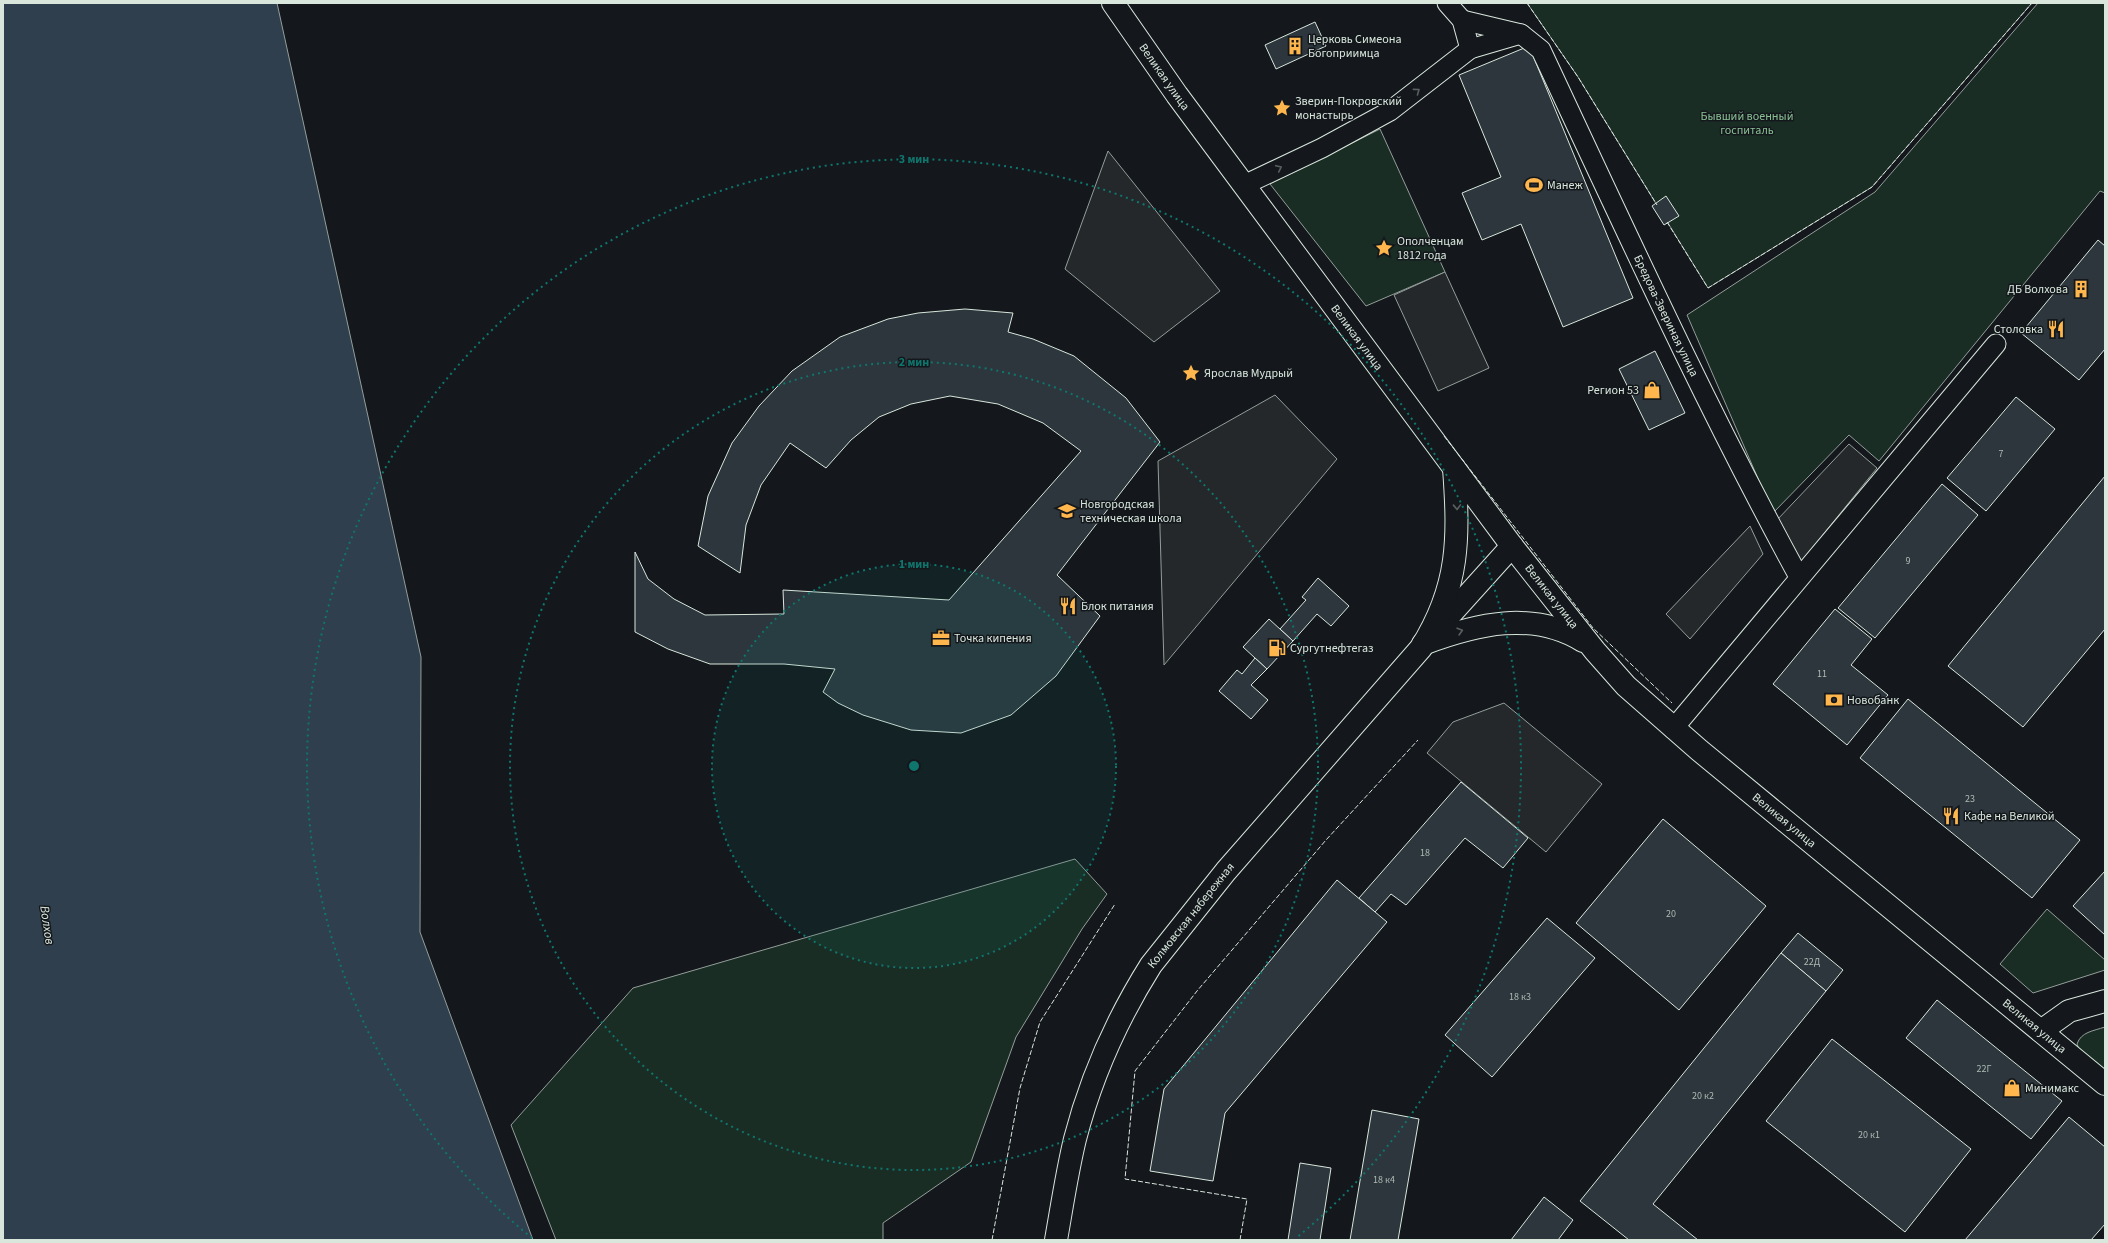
<svg xmlns="http://www.w3.org/2000/svg" width="2108" height="1243" viewBox="0 0 2108 1243" font-family="'Source Sans 3',sans-serif">
<style>
.green{fill:#1a2d24;stroke:#939e99}
.parking{fill:#24282b;stroke:#939e99}
.water{fill:#2f3f4d;stroke:#939e99}
.building{fill:#2c363c;stroke:#d8e6dc}
.lines{fill:none;stroke-linecap:round;stroke-linejoin:round}
.minor-casing{stroke:#d8e6dc;stroke-width:21}
.major-casing{stroke:#d8e6dc;stroke-width:24}
.minor{stroke:#14181c;stroke-width:19}
.major{stroke:#14181c;stroke-width:22}
.fence{stroke:#d8e6dc;stroke-width:1;stroke-dasharray:5 2;stroke-linecap:butt}
.oneway{stroke:#59605f}
.ring{fill:none;stroke:#0f766e;stroke-width:2;stroke-dasharray:2 4}
.labels{text-anchor:middle;dominant-baseline:central;stroke-width:3;stroke-linejoin:round;paint-order:stroke}
.number-label{font-size:10px;fill:#adbab4}
.poi-label{font-size:12px;fill:#d8e6dc;stroke:#14181c;text-anchor:start}
.street-label{font-size:12px;fill:#d8e6dc;stroke:#14181c}
.park-label{font-size:12px;fill:#8ac095;stroke:#14181c}
.water-label{font-size:13px;font-style:italic;fill:#d8e6dc;stroke:#14181c}
.centre{fill:#0f766e;stroke:#14181c;stroke-width:2}
.ring-label{font-size:12px;text-anchor:middle;font-weight:bold;fill:#0f766e;stroke:#14181c;stroke-width:3;stroke-linejoin:round;paint-order:stroke}
</style>
<rect width="100%" height="100%" fill="#14181c"/>
<g class="green">
<path d="M 1527,3 L 2032,3 L 1872,187 L 1708,288 L 1578,77 Z"/>
<path d="M 2038,3 L 2105,3 L 2105,193 L 2100,191 L 1879,461 L 1849,435 L 1773,513 L 1687,315 L 1875,192 Z"/>
<path d="M 1380,129 L 1445,272 L 1366,306 L 1270,184 Z"/>
<path d="M 1075,859 L 1107,894 L 1082,929 L 1016,1037 L 971,1162 L 883,1223 L 883,1240 L 556,1240 L 511,1125 L 633,988 Z"/>
<path d="M 2047,909 L 2105,960 L 2105,970 L 2033,993 L 2000,964 Z"/>
<path d="M 2105,1027 L 2105,1074 L 2081,1054 L 2077,1044 C 2081,1032 2093,1031 2105,1027 Z"/>
</g>
<g class="parking">
<path d="M 1108,151 L 1220,291 L 1154,342 L 1065,269 Z"/>
<path d="M 1445,272 L 1489,368 L 1438,391 L 1394,295 Z"/>
<path d="M 1275,395 L 1337,459 L 1164,665 L 1158,461 Z"/>
<path d="M 1849,444 L 1877,468 L 1800,563 L 1777,520 Z"/>
<path d="M 1750,526 L 1763,554 L 1690,639 L 1666,614 Z"/>
<path d="M 1504,703 L 1602,784 L 1546,852 L 1427,753 L 1453,722 Z"/>
</g>
<path class="water" d="M 3,3 L 277,3 L 421,657 L 420,932 L 533,1240 L 3,1240 Z"/>
<g class="building">
<path d="M 1315,22 L 1326,46 L 1276,69 L 1265,45 Z"/>
<path d="M 1529,46 L 1633,298 L 1563,327 L 1521,224 L 1482,240 L 1462,193 L 1501,177 L 1459,75 Z"/>
<path d="M 1666,196 L 1679,216 L 1664,225 L 1652,206 Z"/>
<path d="M 2098,240 L 2105,246 L 2105,349 L 2079,380 L 2021,333 Z"/>
<path d="M 965,309 L 1013,313 L 1008,332 L 1033,339 L 1074,356 L 1126,398 L 1160,442 L 1057,575 L 1100,616 L 1056,676 L 1011,715 L 961,733 L 911,730 L 863,715 L 838,703 L 823,692 L 835,669 L 784,664 L 710,664 L 668,649 L 635,632 L 635,552 L 648,579 L 674,599 L 705,615 L 784,614 L 783,590 L 949,600 L 1081,451 L 1043,423 L 998,404 L 950,396 L 911,404 L 879,417 L 851,440 L 826,468 L 790,443 L 761,485 L 746,525 L 740,573 L 698,546 L 708,496 L 732,443 L 759,406 L 792,371 L 840,337 L 888,319 L 918,313 Z"/>
<path d="M 1655,351 L 1685,413 L 1649,430 L 1619,369 Z"/>
<path d="M 2016,397 L 2055,429 L 1986,511 L 1947,478 Z"/>
<path d="M 2105,476 L 2105,629 L 2023,727 L 1948,666 Z"/>
<path d="M 1942,484 L 1978,515 L 1875,638 L 1838,608 Z"/>
<path d="M 1318,578 L 1349,606 L 1331,626 L 1317,614 L 1293,641 L 1280,629 L 1306,600 L 1302,597 Z"/>
<path d="M 1835,609 L 1872,639 L 1851,665 L 1888,695 L 1847,745 L 1773,684 Z"/>
<path d="M 1269,619 L 1293,641 L 1267,669 L 1243,647 Z"/>
<path d="M 1255,658 L 1267,669 L 1251,685 L 1268,700 L 1251,719 L 1219,691 L 1237,670 L 1242,674 Z"/>
<path d="M 1908,699 L 2080,840 L 2032,898 L 1860,758 Z"/>
<path d="M 1461,782 L 1528,838 L 1503,868 L 1465,838 L 1406,905 L 1391,894 L 1375,912 L 1359,898 Z"/>
<path d="M 1663,819 L 1766,906 L 1679,1010 L 1576,923 Z"/>
<path d="M 2105,871 L 2105,935 L 2073,906 Z"/>
<path d="M 1337,880 L 1387,922 L 1225,1113 L 1213,1181 L 1150,1171 L 1164,1089 Z"/>
<path d="M 1547,918 L 1595,958 L 1492,1077 L 1445,1035 Z"/>
<path d="M 1798,933 L 1843,970 L 1826,991 L 1781,953 Z"/>
<path d="M 1781,953 L 1826,991 L 1653,1204 L 1698,1240 L 1629,1240 L 1580,1201 Z"/>
<path d="M 1937,1000 L 2062,1101 L 2031,1139 L 1906,1038 Z"/>
<path d="M 1832,1039 L 1971,1149 L 1905,1232 L 1766,1121 Z"/>
<path d="M 1372,1110 L 1419,1119 L 1398,1240 L 1350,1240 Z"/>
<path d="M 2069,1117 L 2105,1147 L 2105,1224 L 2091,1240 L 1965,1240 Z"/>
<path d="M 1300,1163 L 1331,1168 L 1320,1240 L 1288,1240 Z"/>
<path d="M 1544,1197 L 1573,1220 L 1558,1240 L 1511,1240 Z"/>
</g>
<g class="lines">
<g class="minor-casing">
<g id="minor">
<path d="M 1447,3 L 1462,20 L 1470,49"/>
<path id="s1" d="M 1462,20 L 1521,34 L 1541,50 C 1624,227 1705,405 1799,577"/>
<path d="M 1244,185 L 1322,148 L 1390,111 L 1470,49 L 1521,34"/>
<path d="M 1673,729 L 1996,344"/>
</g>
</g>
<g class="major-casing">
<g id="major">
<path id="s2" d="M 1113,3 L 1177,95 L 1512,546 L 1595,651 L 1626,686 L 1699,750 L 2105,1084"/>
<path d="M 1439,627 L 1512,546"/>
<path d="M 1423,644 C 1476,624 1533,610 1583,641"/>
<path d="M 2041,1031 L 2069,1011 L 2105,1001"/>
<path id="s3" d="M 1056,1240 C 1062,1206 1067,1172 1075,1139 C 1091,1077 1117,1019 1151,965 L 1226,871 L 1421,648 C 1460,586 1459,537 1454,468"/>
</g>
</g>
<use href="#minor" class="minor"/>
<use href="#major" class="major"/>
<g class="fence">
<path d="M 1527,3 L 1578,77 L 1657,205"/>
<path d="M 1667,222 L 1708,288 L 1872,187 L 2032,3"/>
<path d="M 1444,436 L 1593,628 L 1672,703"/>
<path d="M 992,1240 L 1020,1088 L 1040,1022 L 1115,904"/>
<path d="M 1240,1240 L 1247,1199 L 1125,1179 L 1135,1071 L 1197,991 L 1326,840 L 1418,740"/>
</g>
</g>
<defs><path id="oneway-chevron" d="M-2-3.5L2.5 0L-2 3.5" fill="none" stroke-width="1.6" stroke-linecap="round" stroke-linejoin="round"/></defs>
<g class="oneway">
<use href="#oneway-chevron" transform="translate(1417 91) rotate(-36)"/>
<use href="#oneway-chevron" transform="translate(1279 168) rotate(-25)"/>
<use href="#oneway-chevron" transform="translate(1457 507) rotate(88)"/>
<use href="#oneway-chevron" transform="translate(1460 631) rotate(-16)"/>
</g>
<circle cx="914" cy="766" r="202" fill="#0f766e" fill-opacity=".12"/>
<g class="ring">
<circle cx="914" cy="766" r="202"/>
<circle cx="914" cy="766" r="404"/>
<path d="M532 1238A607 607 0 1 1 1296 1238"/>
</g>
<defs>
<g id="building-bare" transform="scale(1.38)"><path d="M-4-6H4V6H1V3H-1V6H-4ZM-2.5-4.3h1.7v1.8h-1.7ZM.8-4.3h1.7v1.8H.8ZM-2.5-1h1.7V.8h-1.7ZM.8-1h1.7V.8H.8Z" fill="#ffb74d" stroke="#14181c" stroke-width="2.5" paint-order="stroke"/></g>
<g id="sight-bare" transform="scale(1.38)"><path d="M0-6L1.8-2.2L6-1.7L2.9 1.2L3.7 5.4L0 3.3L-3.7 5.4L-2.9 1.2L-6-1.7L-1.8-2.2Z" fill="#ffb74d" stroke="#14181c" stroke-width="2.5" paint-order="stroke"/></g>
<g id="stadium-bare" transform="scale(1.38)"><path d="M0-5a6.5 5 0 1 0 0 10a6.5 5 0 1 0 0-10ZM-3.5-1.8h7v3.6h-7Z" fill="#ffb74d" stroke="#14181c" stroke-width="2.5" paint-order="stroke"/></g>
<g id="restaurant-bare" transform="scale(1.38)"><path d="M-5-6h1v4h1v-4h1v4h1v-4h1v5L-1.5 .5V6h-2V.5L-5-1ZM5-6V6H3V1.5H1.5Q1.5-4 5-6Z" fill="#ffb74d" stroke="#14181c" stroke-width="2.5" paint-order="stroke"/></g>
<g id="shop-bare" transform="scale(1.38)"><path d="M-5-2.5h2.3a2.7 3.5 0 0 1 5.4 0H5L5.5 6h-11ZM-1.5-2.5h3a1.5 2.3 0 0 0-3 0Z" fill="#ffb74d" stroke="#14181c" stroke-width="2.5" paint-order="stroke"/></g>
<g id="university-bare" transform="scale(1.38)"><path d="M0-5L7-2L0 1L-7-2ZM-4 1L0 2.5L4 1V4Q0 6-4 4Z" fill="#ffb74d" stroke="#14181c" stroke-width="2.5" paint-order="stroke"/></g>
<g id="office-bare" transform="scale(1.38)"><path d="M-6-3h4V-5.5h4V-3h4V5H-6ZM-1-4.5V-3h2v-1.5ZM-6 0V1H6V0Z" fill="#ffb74d" stroke="#14181c" stroke-width="2.5" paint-order="stroke"/></g>
<g id="fuel-bare" transform="scale(1.38)"><path d="M-5.5-6h7V0h2V4h1.3V-2.5L3-4.5l.8-.8L6-3V5H2.5V1h-1V6h-7ZM-4.2-4.7v3.2H.2V-4.7Z" fill="#ffb74d" stroke="#14181c" stroke-width="2.5" paint-order="stroke"/></g>
<g id="bank-bare" transform="scale(1.38)"><path d="M-6-4H6V4H-6ZM0-2.3a2.3 2.3 0 1 0 0 4.6a2.3 2.3 0 1 0 0-4.6Z" fill="#ffb74d" stroke="#14181c" stroke-width="2.5" paint-order="stroke"/></g>
</defs>
<g fill-rule="evenodd">
<use href="#building-bare" x="1295" y="46"/>
<use href="#sight-bare" x="1282" y="108"/>
<use href="#stadium-bare" x="1534" y="185"/>
<use href="#sight-bare" x="1384" y="248"/>
<use href="#building-bare" x="2081" y="289"/>
<use href="#restaurant-bare" x="2056" y="329"/>
<use href="#sight-bare" x="1191" y="373"/>
<use href="#shop-bare" x="1652" y="390"/>
<use href="#university-bare" x="1067" y="511"/>
<use href="#restaurant-bare" x="1068" y="606"/>
<use href="#office-bare" x="941" y="638"/>
<use href="#fuel-bare" x="1277" y="648"/>
<use href="#bank-bare" x="1834" y="700"/>
<use href="#restaurant-bare" x="1951" y="816"/>
<use href="#shop-bare" x="2012" y="1088"/>
</g>
<g class="labels">
<g class="number-label">
<text x="2001" y="454">7</text>
<text x="1908" y="561">9</text>
<text x="1822" y="674">11</text>
<text x="1970" y="799">23</text>
<text x="1425" y="853">18</text>
<text x="1671" y="914">20</text>
<text x="1812" y="962">22Д</text>
<text x="1520" y="997">18 к3</text>
<text x="1984" y="1069">22Г</text>
<text x="1703" y="1096">20 к2</text>
<text x="1869" y="1135">20 к1</text>
<text x="1384" y="1180">18 к4</text>
</g>
<g class="poi-label">
<text x="1308" y="39">Церковь Симеона<tspan x="1308" dy="14">Богоприимца</tspan></text>
<text x="1295" y="101">Зверин-Покровский<tspan x="1295" dy="14">монастырь</tspan></text>
<text x="1547" y="185">Манеж</text>
<text x="1397" y="241">Ополченцам<tspan x="1397" dy="14">1812 года</tspan></text>
<text x="2068" y="289" text-anchor="end">ДБ Волхова</text>
<text x="2043" y="329" text-anchor="end">Столовка</text>
<text x="1204" y="373">Ярослав Мудрый</text>
<text x="1639" y="390" text-anchor="end">Регион 53</text>
<text x="1080" y="504">Новгородская<tspan x="1080" dy="14">техническая школа</tspan></text>
<text x="1081" y="606">Блок питания</text>
<text x="954" y="638">Точка кипения</text>
<text x="1290" y="648">Сургутнефтегаз</text>
<text x="1847" y="700">Новобанк</text>
<text x="1964" y="816">Кафе на Великой</text>
<text x="2025" y="1088">Минимакс</text>
</g>
<g class="street-label">
<text stroke="none"><textPath href="#s2" startOffset="90">Великая улица</textPath></text>
<text stroke="none"><textPath href="#s1" startOffset="380">Бредова-Звериная улица</textPath></text>
<text stroke="none"><textPath href="#s2" startOffset="414">Великая улица</textPath></text>
<text stroke="none"><textPath href="#s2" startOffset="738">Великая улица</textPath></text>
<text stroke="none"><textPath href="#s2" startOffset="1062">Великая улица</textPath></text>
<text stroke="none"><textPath href="#s3" startOffset="357">Колмовская набережная</textPath></text>
<text stroke="none"><textPath href="#s2" startOffset="1386">Великая улица</textPath></text>
</g>
<g class="park-label">
<text x="1747" y="116">Бывший военный<tspan x="1747" dy="14">госпиталь</tspan></text>
</g>
<g class="water-label">
<text transform="translate(47 925) rotate(82)">Волхов</text>
</g>
</g>
<circle cx="914" cy="766" r="6" class="centre"/>
<g class="ring-label">
<text x="914" y="163">3 мин</text>
<text x="914" y="366">2 мин</text>
<text x="914" y="568">1 мин</text>
</g>
<rect width="2108" height="1243" fill="none" stroke="#d8e6dc" stroke-width="8"/>
</svg>
